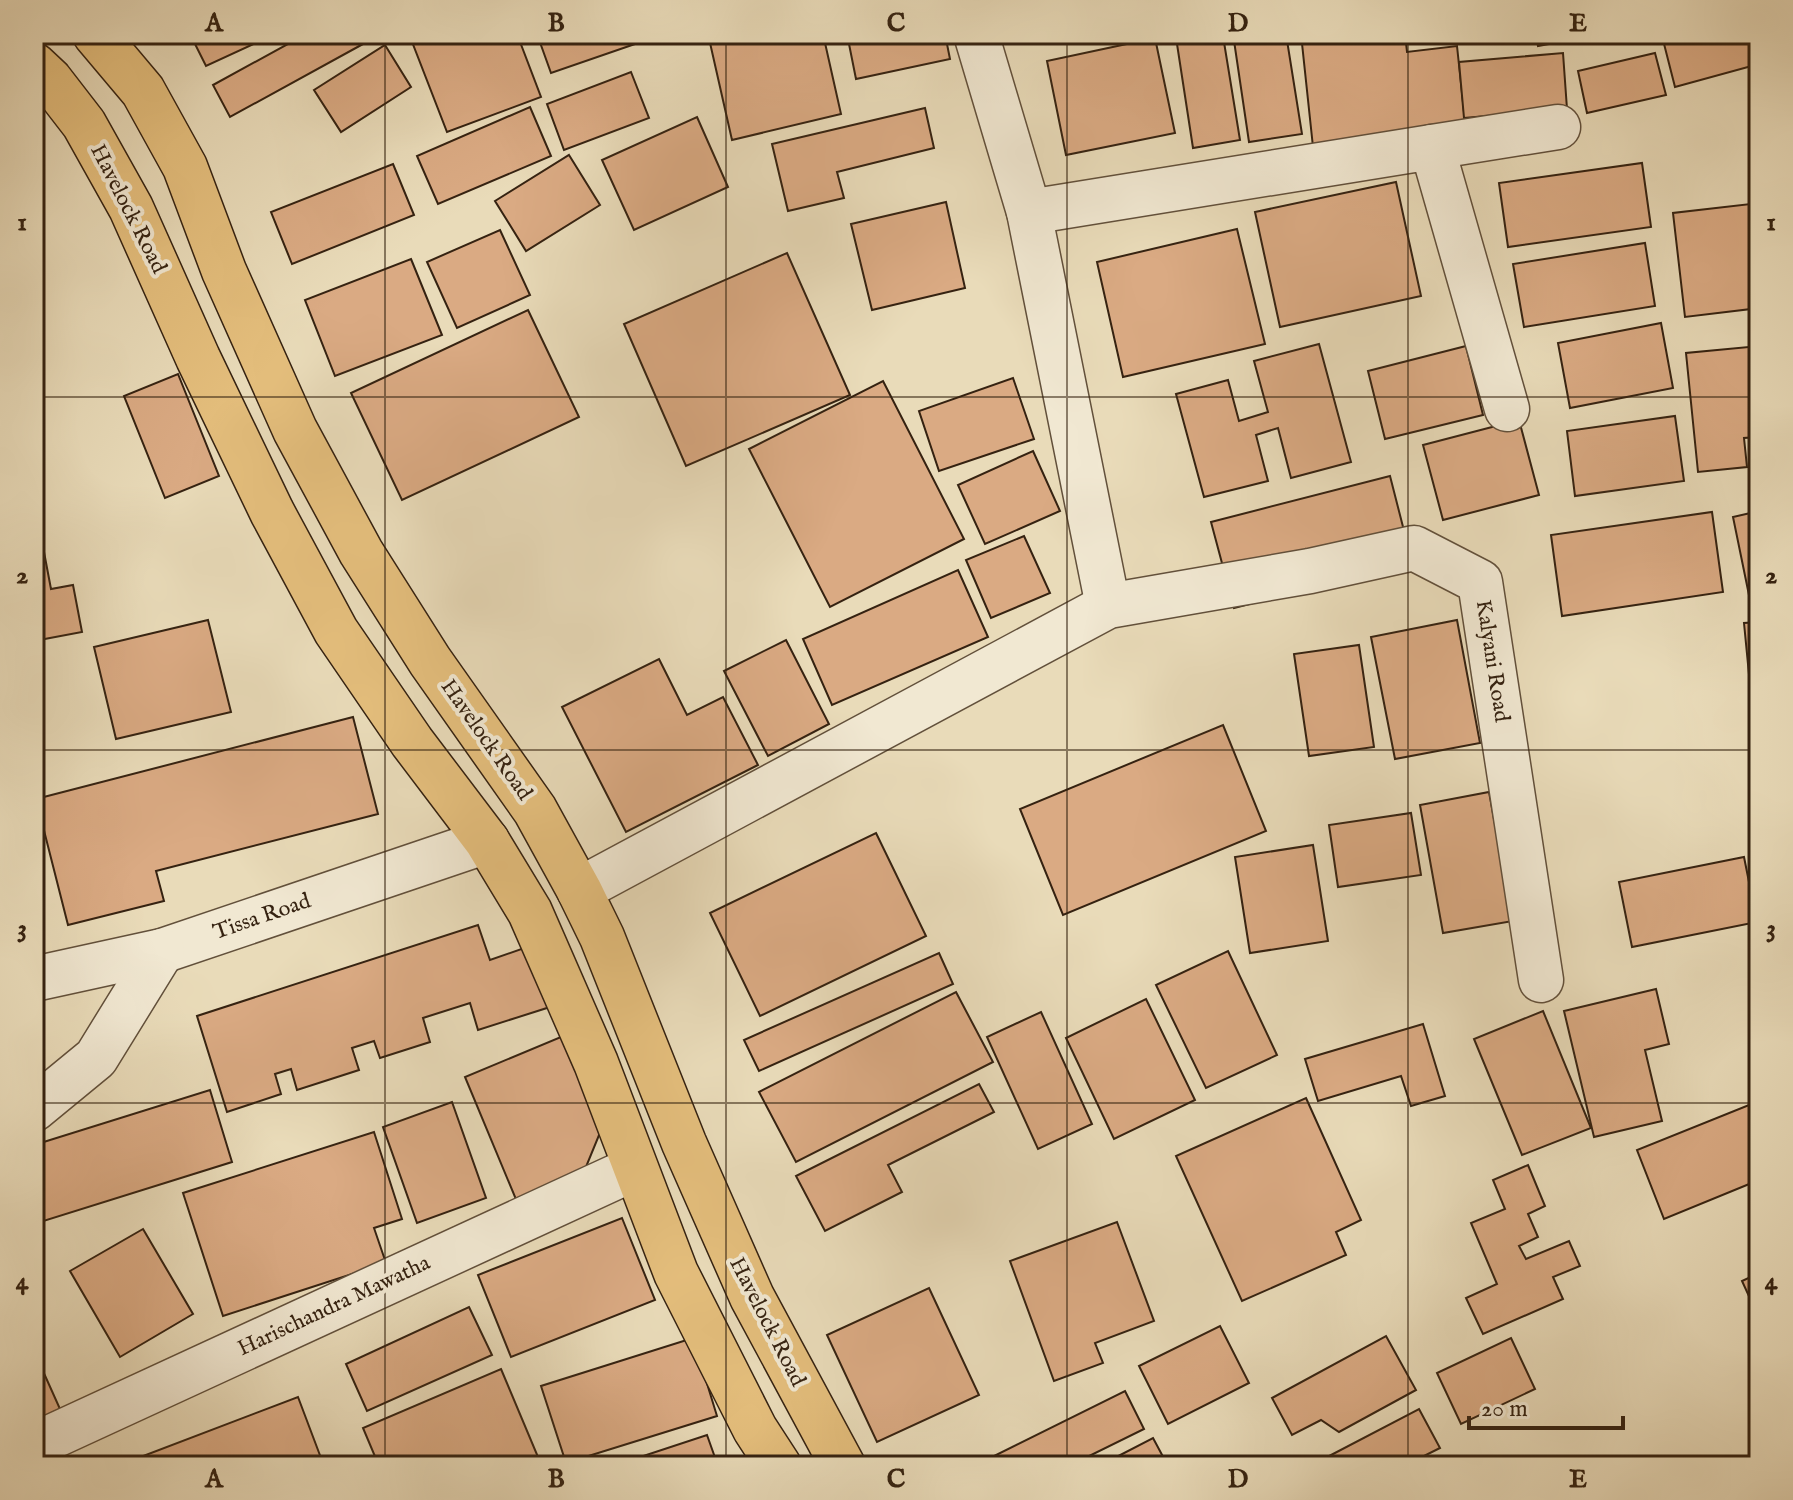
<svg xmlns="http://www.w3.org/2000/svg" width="1793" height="1500" viewBox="0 0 1793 1500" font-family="'IM FELL English',serif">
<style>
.building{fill:#daaa83;stroke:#352211;stroke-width:2}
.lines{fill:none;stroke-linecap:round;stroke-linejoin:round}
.minor-casing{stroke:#62503b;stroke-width:47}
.major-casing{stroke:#352211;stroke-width:47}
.minor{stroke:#f1e8d2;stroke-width:44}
.major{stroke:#e4be7c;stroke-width:44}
.grid{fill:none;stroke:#352211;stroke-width:2;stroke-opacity:0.55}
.labels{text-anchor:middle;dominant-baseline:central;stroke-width:8;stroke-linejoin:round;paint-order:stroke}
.street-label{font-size:22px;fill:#352211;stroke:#f1e8d2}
.neatline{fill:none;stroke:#352211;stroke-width:3}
.grid-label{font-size:26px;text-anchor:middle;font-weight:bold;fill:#352211}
</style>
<rect width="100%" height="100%" fill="#e9dbb9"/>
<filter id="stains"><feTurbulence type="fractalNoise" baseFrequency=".0025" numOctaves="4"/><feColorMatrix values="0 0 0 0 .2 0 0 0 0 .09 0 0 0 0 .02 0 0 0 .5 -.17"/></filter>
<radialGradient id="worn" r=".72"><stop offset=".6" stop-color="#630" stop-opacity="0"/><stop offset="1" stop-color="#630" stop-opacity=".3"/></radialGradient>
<g class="building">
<path d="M 190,34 L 275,34 L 206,66 Z"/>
<path d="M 306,34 L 357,34 L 363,44 L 230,117 L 213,85 Z"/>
<path d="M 409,34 L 517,34 L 541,97 L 447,132 Z"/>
<path d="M 537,34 L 664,34 L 551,73 Z"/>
<path d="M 708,34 L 823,34 L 841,114 L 732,140 Z"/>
<path d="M 847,34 L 945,34 L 950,59 L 856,79 Z"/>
<path d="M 1233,34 L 1286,34 L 1302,134 L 1249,142 Z"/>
<path d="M 1301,34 L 1405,34 L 1407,52 L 1457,46 L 1466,131 L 1313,147 Z"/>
<path d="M 1536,34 L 1602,34 L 1538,46 Z"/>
<path d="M 1669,34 L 1756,34 L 1759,45 L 1759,64 L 1675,87 L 1662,36 Z"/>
<path d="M 1223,36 L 1240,140 L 1193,148 L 1177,44 Z"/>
<path d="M 1155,38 L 1175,133 L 1066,155 L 1047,61 Z"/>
<path d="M 385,45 L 411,87 L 341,132 L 314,90 Z"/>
<path d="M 1563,53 L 1567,109 L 1464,118 L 1459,62 Z"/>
<path d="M 1655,53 L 1666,95 L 1587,113 L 1578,71 Z"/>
<path d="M 631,72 L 649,118 L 564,150 L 547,104 Z"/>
<path d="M 530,107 L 551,156 L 438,204 L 417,156 Z"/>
<path d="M 925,108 L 934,148 L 837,172 L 844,198 L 788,211 L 772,144 Z"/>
<path d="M 697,117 L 728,187 L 634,230 L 602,160 Z"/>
<path d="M 569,155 L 600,205 L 526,251 L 495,201 Z"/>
<path d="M 1642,163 L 1651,227 L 1508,247 L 1499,183 Z"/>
<path d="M 393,164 L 414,215 L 292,264 L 271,212 Z"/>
<path d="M 1396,182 L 1421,296 L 1280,327 L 1255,212 Z"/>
<path d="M 946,202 L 965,288 L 872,310 L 851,224 Z"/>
<path d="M 1759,203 L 1759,308 L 1685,317 L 1673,213 Z"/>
<path d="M 1237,229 L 1265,344 L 1123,377 L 1097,262 Z"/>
<path d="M 500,230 L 530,295 L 457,328 L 427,262 Z"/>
<path d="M 1645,243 L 1655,306 L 1524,327 L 1513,264 Z"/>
<path d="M 787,253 L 850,395 L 686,466 L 624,324 Z"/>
<path d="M 411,259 L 442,335 L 335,376 L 305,300 Z"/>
<path d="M 528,310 L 579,417 L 402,500 L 351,393 Z"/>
<path d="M 1661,323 L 1673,388 L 1570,408 L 1558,343 Z"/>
<path d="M 1319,344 L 1351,462 L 1291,478 L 1278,428 L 1256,435 L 1268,481 L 1204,497 L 1176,394 L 1228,380 L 1239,421 L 1268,412 L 1254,361 Z"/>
<path d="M 1466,346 L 1483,415 L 1385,439 L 1368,371 Z"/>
<path d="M 1759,346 L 1759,437 L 1744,438 L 1747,467 L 1698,472 L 1686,353 Z"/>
<path d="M 178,374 L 219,476 L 165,498 L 124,396 Z"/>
<path d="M 1013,378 L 1034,439 L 939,471 L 919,411 Z"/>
<path d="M 883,381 L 964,539 L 830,607 L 749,449 Z"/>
<path d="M 1675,416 L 1684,481 L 1575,496 L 1567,431 Z"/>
<path d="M 1519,420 L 1539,495 L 1443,520 L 1423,445 Z"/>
<path d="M 1033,451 L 1060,511 L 985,544 L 958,485 Z"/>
<path d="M 1390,476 L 1412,562 L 1234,608 L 1211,522 Z"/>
<path d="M 1759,511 L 1759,598 L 1750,600 L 1733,517 Z"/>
<path d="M 1712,512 L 1723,592 L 1562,616 L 1551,535 Z"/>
<path d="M 1024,536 L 1050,593 L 991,618 L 966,560 Z"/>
<path d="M 44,552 L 51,589 L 73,585 L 82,632 L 34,641 L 34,554 Z"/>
<path d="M 958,570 L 988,637 L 832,705 L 803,639 Z"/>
<path d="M 208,620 L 231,712 L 116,739 L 94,647 Z"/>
<path d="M 1457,620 L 1480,743 L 1395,759 L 1371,637 Z"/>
<path d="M 1759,622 L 1759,694 L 1751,695 L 1744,623 Z"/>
<path d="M 786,640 L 829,724 L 768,756 L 724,671 Z"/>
<path d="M 1359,645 L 1374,747 L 1309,756 L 1294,654 Z"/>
<path d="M 659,659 L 687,715 L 723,697 L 758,765 L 626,832 L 562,707 Z"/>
<path d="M 353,717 L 378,814 L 156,871 L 164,901 L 68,925 L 36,799 Z"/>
<path d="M 1223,725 L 1266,831 L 1063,915 L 1020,809 Z"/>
<path d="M 1489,792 L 1513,921 L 1443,933 L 1420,805 Z"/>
<path d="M 1411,813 L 1421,875 L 1338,887 L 1329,825 Z"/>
<path d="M 876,833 L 926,936 L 760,1016 L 710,913 Z"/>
<path d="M 1313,845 L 1328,941 L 1250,953 L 1235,857 Z"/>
<path d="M 1744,857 L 1757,922 L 1632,947 L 1619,882 Z"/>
<path d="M 478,925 L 490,960 L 530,946 L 550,1007 L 478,1030 L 470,1003 L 423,1018 L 430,1042 L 380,1058 L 374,1041 L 352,1048 L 359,1070 L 297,1090 L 291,1069 L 275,1074 L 281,1094 L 227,1112 L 197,1016 Z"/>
<path d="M 1228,951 L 1277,1055 L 1206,1088 L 1156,985 Z"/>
<path d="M 939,953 L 953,984 L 759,1071 L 744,1040 Z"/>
<path d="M 1656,989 L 1669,1044 L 1645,1050 L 1662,1121 L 1594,1137 L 1564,1011 Z"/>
<path d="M 956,992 L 993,1062 L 796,1162 L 759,1092 Z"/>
<path d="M 1146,999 L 1195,1100 L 1114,1139 L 1066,1038 Z"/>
<path d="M 1543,1011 L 1591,1128 L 1522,1155 L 1474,1039 Z"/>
<path d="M 1041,1012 L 1092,1124 L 1038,1149 L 987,1037 Z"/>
<path d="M 1423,1024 L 1445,1096 L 1411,1106 L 1401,1076 L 1318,1101 L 1305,1059 Z"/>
<path d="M 568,1034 L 604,1123 L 579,1184 L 520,1209 L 465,1077 Z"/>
<path d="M 979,1084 L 994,1112 L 888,1165 L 902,1192 L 825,1231 L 796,1176 Z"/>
<path d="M 210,1090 L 232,1162 L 34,1224 L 34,1145 Z"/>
<path d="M 1306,1098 L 1361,1220 L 1336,1232 L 1346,1255 L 1242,1301 L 1176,1156 Z"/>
<path d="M 1759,1101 L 1759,1180 L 1664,1219 L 1637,1150 Z"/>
<path d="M 452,1102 L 486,1198 L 417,1223 L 383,1127 Z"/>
<path d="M 374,1132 L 402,1219 L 374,1228 L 386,1263 L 223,1316 L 183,1193 Z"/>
<path d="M 1528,1165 L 1545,1206 L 1528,1214 L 1538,1237 L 1519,1246 L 1526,1259 L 1569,1241 L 1580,1266 L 1553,1277 L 1563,1299 L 1483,1334 L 1466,1298 L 1497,1284 L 1471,1223 L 1505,1209 L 1493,1180 Z"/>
<path d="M 622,1218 L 655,1300 L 511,1357 L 478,1275 Z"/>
<path d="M 1117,1222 L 1154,1321 L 1095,1343 L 1103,1363 L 1054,1381 L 1010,1261 Z"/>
<path d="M 143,1229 L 193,1314 L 120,1357 L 70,1271 Z"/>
<path d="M 1759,1273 L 1759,1318 L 1742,1281 Z"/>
<path d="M 929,1288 L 979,1395 L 877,1442 L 827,1335 Z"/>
<path d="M 469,1307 L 492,1355 L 367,1411 L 346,1364 Z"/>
<path d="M 1220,1326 L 1249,1383 L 1168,1424 L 1139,1366 Z"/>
<path d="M 1386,1336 L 1416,1390 L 1339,1432 L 1321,1420 L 1292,1435 L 1272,1398 Z"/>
<path d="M 693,1338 L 717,1416 L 566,1463 L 541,1386 Z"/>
<path d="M 1511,1338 L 1535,1389 L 1461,1424 L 1437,1373 Z"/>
<path d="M 34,1351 L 60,1409 L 34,1421 Z"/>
<path d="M 501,1369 L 538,1457 L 518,1466 L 379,1466 L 363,1428 Z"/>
<path d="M 1125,1391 L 1144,1429 L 1069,1466 L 974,1466 Z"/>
<path d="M 298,1397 L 324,1466 L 117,1466 Z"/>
<path d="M 1419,1409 L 1440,1448 L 1404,1466 L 1310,1466 Z"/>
<path d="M 707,1435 L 718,1466 L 613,1466 Z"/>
<path d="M 1153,1438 L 1168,1466 L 1099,1466 Z"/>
<path d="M 1288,1458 L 1293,1466 L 1276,1466 Z"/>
</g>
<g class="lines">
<g class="minor-casing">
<g id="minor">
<path d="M 976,34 L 1029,212 L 1108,606"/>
<path d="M 1432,147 L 1558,127"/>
<path d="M 1029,212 L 1432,147 L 1507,409"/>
<path d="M 579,890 L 1108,606 L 1310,571 L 1414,548 L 1480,582 L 1541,980"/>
<path d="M 34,979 L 162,951 L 487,841"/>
<path d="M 34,1109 L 96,1058 L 162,951"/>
<path d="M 34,1445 L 635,1168"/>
</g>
</g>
<g class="major-casing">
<g id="major">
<path d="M 95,34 L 143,91 L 185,167 L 224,271 L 295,430 L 361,552 L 430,661 L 535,810 L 579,890 L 602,937 L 684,1143 L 752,1297 L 843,1466"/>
<path d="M 34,65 L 50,80 L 84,124 L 131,208 L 198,358 L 272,512 L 336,631 L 412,742 L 487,841 L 530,912 L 596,1063 L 676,1273 L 755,1429 L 779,1466"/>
</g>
</g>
<use href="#minor" class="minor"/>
<use href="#major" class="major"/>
</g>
<path class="grid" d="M 385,34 L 385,1466M 726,34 L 726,1466M 1067,34 L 1067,1466M 1408,34 L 1408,1466M 34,397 L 1759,397M 34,750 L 1759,750M 34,1103 L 1759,1103"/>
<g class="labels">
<g class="street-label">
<text transform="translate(128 209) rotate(63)">Havelock Road</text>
<text transform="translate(1492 661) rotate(81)">Kalyani Road</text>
<text transform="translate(486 740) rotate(55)">Havelock Road</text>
<text transform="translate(262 917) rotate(-19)">Tissa Road</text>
<text transform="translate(334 1306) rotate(-25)">Harischandra Mawatha</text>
<text transform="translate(767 1322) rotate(63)">Havelock Road</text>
</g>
</g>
<rect width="1793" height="1500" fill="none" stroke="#e9dbb9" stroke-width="88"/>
<path d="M1469 1416v12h154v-12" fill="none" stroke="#352211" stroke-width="4"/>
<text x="1481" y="1416" font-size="24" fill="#352211" stroke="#f1e8d2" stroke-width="6" paint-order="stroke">20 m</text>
<rect x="44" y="44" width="1705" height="1412" class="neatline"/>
<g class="grid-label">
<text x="214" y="31">A</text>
<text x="556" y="31">B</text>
<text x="896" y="31">C</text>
<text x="1238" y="31">D</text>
<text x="1578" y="31">E</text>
<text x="22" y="230">1</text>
<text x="1771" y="230">1</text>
<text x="22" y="583">2</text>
<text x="1771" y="583">2</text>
<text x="22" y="936">3</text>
<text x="1771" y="936">3</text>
<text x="22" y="1289">4</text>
<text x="1771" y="1289">4</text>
<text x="214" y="1487">A</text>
<text x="556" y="1487">B</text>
<text x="896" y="1487">C</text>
<text x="1238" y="1487">D</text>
<text x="1578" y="1487">E</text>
</g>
<rect width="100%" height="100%" filter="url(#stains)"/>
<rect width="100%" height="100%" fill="url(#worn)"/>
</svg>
